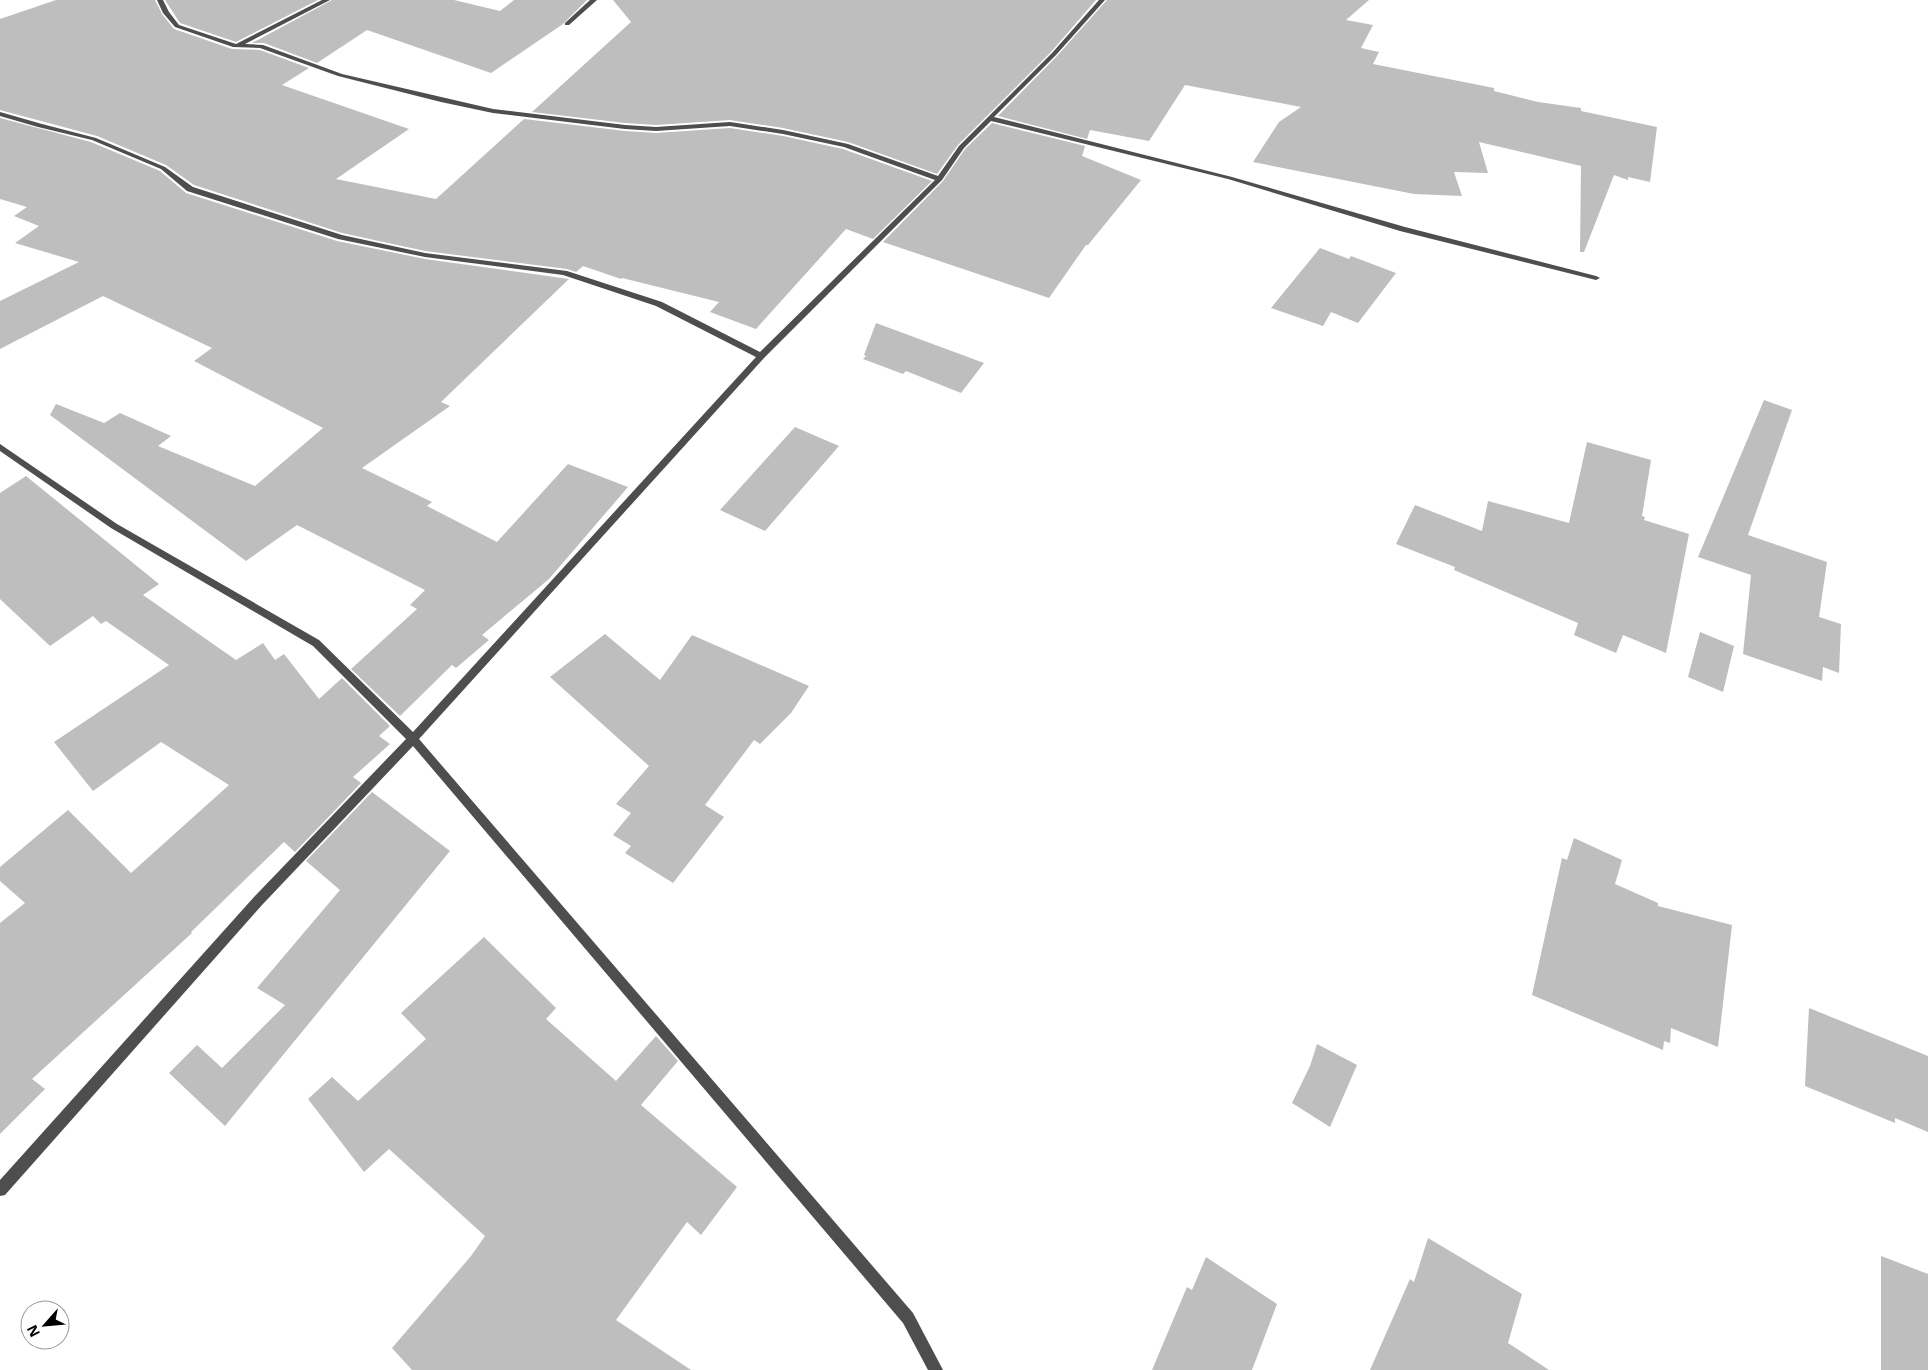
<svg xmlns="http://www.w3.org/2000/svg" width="1928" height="1370" viewBox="0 0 1928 1370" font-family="'Noto Sans',sans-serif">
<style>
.building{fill:#bebebe}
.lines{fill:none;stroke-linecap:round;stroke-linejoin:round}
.street{fill:#4e4e4e;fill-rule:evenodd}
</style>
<rect width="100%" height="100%" fill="#fff"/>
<g class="building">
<path d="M 56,0 L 155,0 L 162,14 L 174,29 L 232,49 L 260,50 L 309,68 L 282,85 L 409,129 L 336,179 L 436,199 L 524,119 L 625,131 L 656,133 L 730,128 L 783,136 L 843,149 L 932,181 L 873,239 L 846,229 L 756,329 L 710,312 L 719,302 L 622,278 L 621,279 L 583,266 L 576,272 L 567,269 L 425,251 L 342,233 L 194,185 L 166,165 L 97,136 L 0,110 L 0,19 Z"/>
<path d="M 165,0 L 318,0 L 236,42 L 180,23 Z"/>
<path d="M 332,0 L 454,0 L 500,11 L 514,0 L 587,0 L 563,24 L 491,73 L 367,30 L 317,63 L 264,43 L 252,43 Z"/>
<path d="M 613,0 L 1096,0 L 1051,52 L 958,145 L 937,174 L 848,142 L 783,128 L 730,120 L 656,125 L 625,123 L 532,112 L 631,22 Z"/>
<path d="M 1107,0 L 1369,0 L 1346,20 L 1373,25 L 1361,48 L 1379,52 L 1373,64 L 1494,88 L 1494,91 L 1538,102 L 1581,108 L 1581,111 L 1657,127 L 1650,182 L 1628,177 L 1628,180 L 1614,175 L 1584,252 L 1580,252 L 1581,166 L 1479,142 L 1488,173 L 1454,172 L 1462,196 L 1414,194 L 1253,162 L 1279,122 L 1301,107 L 1185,85 L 1149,141 L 1090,130 L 1087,139 L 998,116 L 1057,56 Z"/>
<path d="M 0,118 L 91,142 L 160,171 L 186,193 L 337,241 L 425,259 L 569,279 L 441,402 L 450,406 L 362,468 L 432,502 L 427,506 L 497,542 L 568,464 L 628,487 L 549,579 L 482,635 L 489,640 L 456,668 L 452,665 L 400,716 L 351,669 L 417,609 L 410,605 L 425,590 L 297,525 L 246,561 L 50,415 L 56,404 L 104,423 L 120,413 L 171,436 L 158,446 L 255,486 L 323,428 L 194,361 L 212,348 L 103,296 L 0,349 L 0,301 L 79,262 L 15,243 L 39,226 L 14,216 L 27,207 L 0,199 Z"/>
<path d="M 992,123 L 1085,146 L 1082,156 L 1141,180 L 1088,245 L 1086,245 L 1049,298 L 883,242 L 943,181 L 965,149 Z"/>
<path d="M 1320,248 L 1349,259 L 1351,256 L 1396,273 L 1358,323 L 1331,312 L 1323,326 L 1271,308 Z"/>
<path d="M 876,323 L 984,363 L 961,393 L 906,371 L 903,374 L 863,359 L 866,356 L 864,355 Z"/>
<path d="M 1764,400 L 1792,410 L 1748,535 L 1827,562 L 1819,617 L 1841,624 L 1839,673 L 1823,667 L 1822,681 L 1743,654 L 1751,575 L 1698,557 Z"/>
<path d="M 795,427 L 839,446 L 765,531 L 720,510 Z"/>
<path d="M 1587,442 L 1651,460 L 1642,516 L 1645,517 L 1644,520 L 1689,534 L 1666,653 L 1623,635 L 1616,653 L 1574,635 L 1578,623 L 1454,570 L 1455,567 L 1396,544 L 1415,505 L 1482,531 L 1488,501 L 1569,523 Z"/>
<path d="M 26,476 L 159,584 L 143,595 L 236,660 L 263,643 L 275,660 L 284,654 L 319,699 L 342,678 L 390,726 L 379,736 L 390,744 L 353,777 L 361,783 L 295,852 L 284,842 L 191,932 L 192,933 L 32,1079 L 45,1089 L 0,1134 L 0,923 L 25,903 L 0,881 L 0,867 L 68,810 L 131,873 L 229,785 L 161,742 L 93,791 L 54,742 L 169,665 L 106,621 L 101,624 L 93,616 L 50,646 L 0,599 L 0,493 Z"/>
<path d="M 1700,632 L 1734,646 L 1723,692 L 1688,677 Z"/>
<path d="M 605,634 L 660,680 L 692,635 L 809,686 L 791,713 L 760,744 L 754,740 L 705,805 L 724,817 L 673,883 L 625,853 L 631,846 L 613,835 L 631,813 L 616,804 L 649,766 L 550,677 Z"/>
<path d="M 372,792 L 450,851 L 225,1126 L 169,1073 L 197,1045 L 222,1068 L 285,1005 L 257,988 L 340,890 L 306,861 Z"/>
<path d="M 1574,838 L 1622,860 L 1615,884 L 1658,903 L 1658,906 L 1732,925 L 1718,1047 L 1671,1028 L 1670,1043 L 1664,1041 L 1663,1050 L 1532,995 L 1562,858 L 1567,860 Z"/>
<path d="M 484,937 L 556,1008 L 546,1019 L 616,1081 L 656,1036 L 678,1061 L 641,1105 L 737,1187 L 701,1235 L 687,1222 L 616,1320 L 691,1370 L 412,1370 L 392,1348 L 471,1256 L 485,1236 L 389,1149 L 364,1172 L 308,1099 L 332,1077 L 358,1101 L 426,1039 L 401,1013 Z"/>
<path d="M 1809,1008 L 1928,1056 L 1928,1132 L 1895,1118 L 1895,1123 L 1805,1086 Z"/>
<path d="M 1317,1044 L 1357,1065 L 1330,1127 L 1292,1103 L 1310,1066 Z"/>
<path d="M 1428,1238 L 1522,1294 L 1508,1343 L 1549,1370 L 1370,1370 L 1410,1279 L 1414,1282 Z"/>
<path d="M 1881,1256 L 1928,1274 L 1928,1370 L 1881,1370 Z"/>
<path d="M 1206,1257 L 1277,1304 L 1252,1370 L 1152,1370 L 1187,1287 L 1192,1290 Z"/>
</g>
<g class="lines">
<g class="street">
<path d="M 157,0 L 163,0 L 169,12 L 179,25 L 236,44 L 322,0 L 330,0 L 245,44 L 263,45 L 342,74 L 493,109 L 625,125 L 656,127 L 730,122 L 783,130 L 848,144 L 938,176 L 959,146 L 1052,53 L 1099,0 L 1105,0 L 1056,55 L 994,117 L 1232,177 L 1405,227 L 1596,276 L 1600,278 L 1596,280 L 1400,231 L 1228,179 L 991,121 L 964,148 L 942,180 L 764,358 L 419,739 L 913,1313 L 943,1370 L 928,1370 L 903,1323 L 413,746 L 262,905 L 5,1195 L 0,1196 L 0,1180 L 254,897 L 406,739 L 313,646 L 111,528 L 0,451 L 0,444 L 117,524 L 319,640 L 413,732 L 756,357 L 656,306 L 563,275 L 425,257 L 338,239 L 187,191 L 161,169 L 92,140 L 38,127 L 0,116 L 0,112 L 42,124 L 96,138 L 165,167 L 193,187 L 342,235 L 425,253 L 567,271 L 662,302 L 760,352 L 935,180 L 844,147 L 783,134 L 730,126 L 656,131 L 625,129 L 493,113 L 441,102 L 338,76 L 260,48 L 233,47 L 175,27 L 163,13 Z"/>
<path d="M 590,0 L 597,0 L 569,25 L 565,25 L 565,23 Z"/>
</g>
</g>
<g transform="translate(45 1325) rotate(243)"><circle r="24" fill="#ffffff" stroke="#999999"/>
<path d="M0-4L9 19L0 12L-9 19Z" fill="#000000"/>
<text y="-8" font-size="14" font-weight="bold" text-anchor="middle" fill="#000000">N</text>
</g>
</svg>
